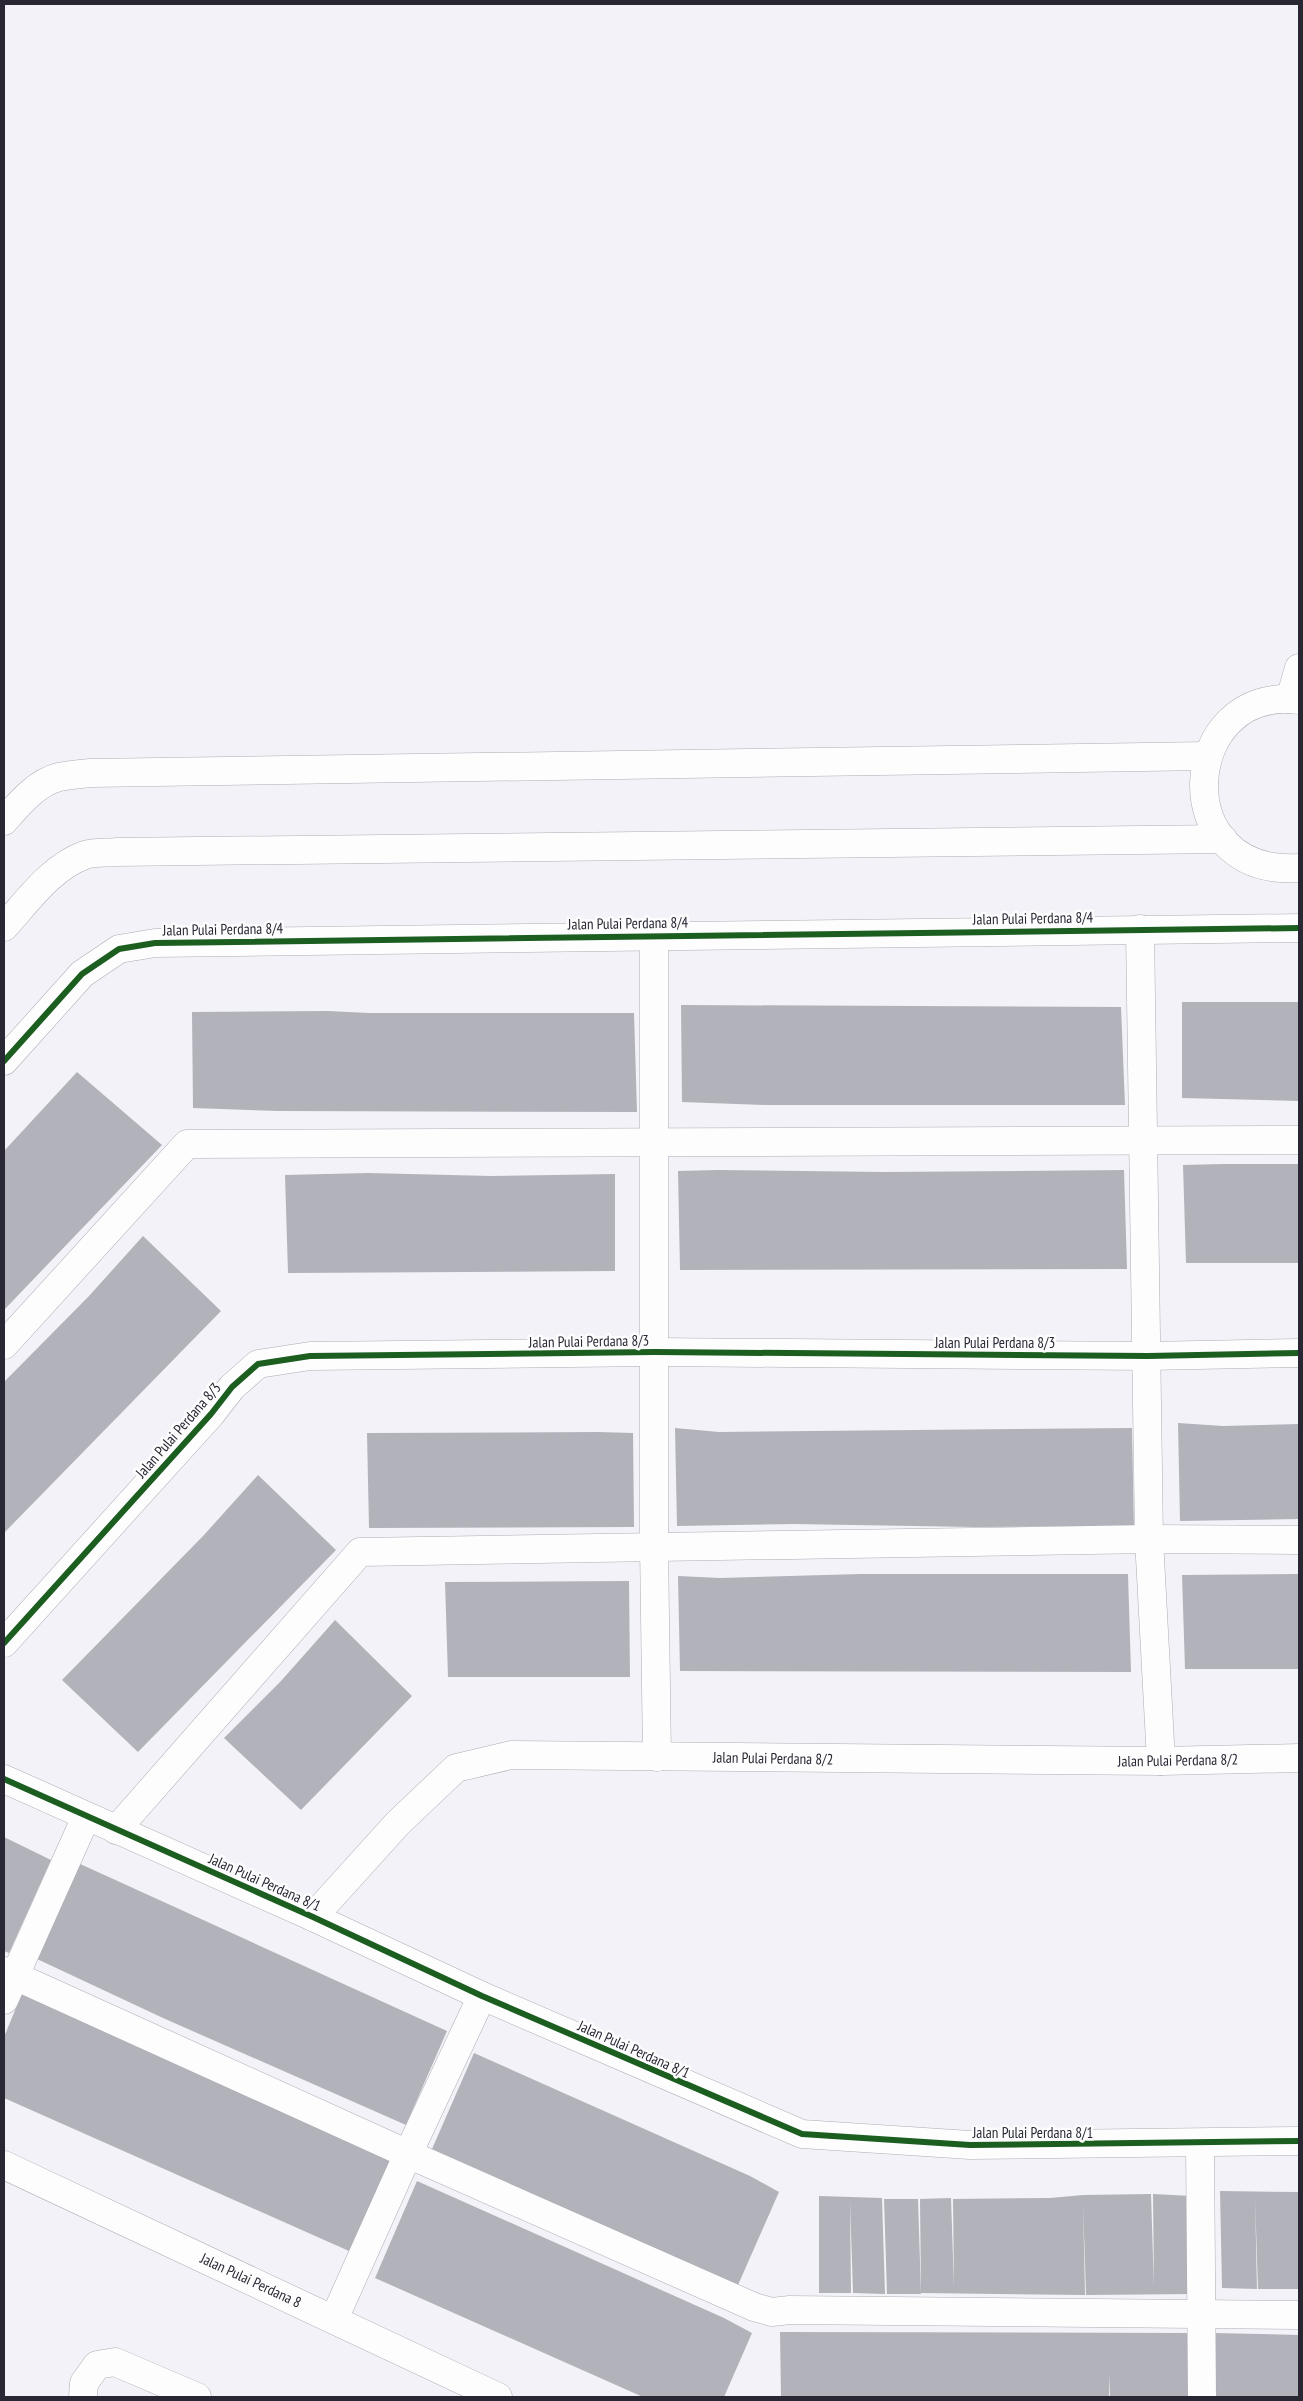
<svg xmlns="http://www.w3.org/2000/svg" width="1303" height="2401" viewBox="0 0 1303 2401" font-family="'PT Sans Narrow',sans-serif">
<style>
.building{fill:#b2b2ba}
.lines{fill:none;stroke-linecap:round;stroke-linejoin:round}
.minor-casing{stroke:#adadb5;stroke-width:29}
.minor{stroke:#fdfdfe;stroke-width:28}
.cycleway-casing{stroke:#fdfdfd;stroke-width:9}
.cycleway{stroke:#1b5e20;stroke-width:6}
.labels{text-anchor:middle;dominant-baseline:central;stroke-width:5;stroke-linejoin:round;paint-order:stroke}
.street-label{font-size:15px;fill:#292734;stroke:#fdfdfd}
</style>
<rect width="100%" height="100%" fill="#f2f2f8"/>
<g class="building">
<path d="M 1182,1002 L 1299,1002 L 1299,1101 L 1182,1098 Z"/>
<path d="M 681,1005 L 1121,1007 L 1125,1105 L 766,1105 L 682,1102 Z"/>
<path d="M 328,1011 L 369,1013 L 634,1013 L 637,1112 L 279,1111 L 193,1108 L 192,1012 Z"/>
<path d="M 77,1072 L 162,1145 L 4,1310 L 4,1151 Z"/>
<path d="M 1224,1164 L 1299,1164 L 1299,1263 L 1186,1263 L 1183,1165 Z"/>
<path d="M 718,1170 L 884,1172 L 1124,1170 L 1127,1269 L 680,1270 L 678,1171 Z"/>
<path d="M 368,1173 L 491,1176 L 615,1174 L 615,1271 L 288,1273 L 285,1175 Z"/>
<path d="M 143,1236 L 221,1311 L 4,1533 L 4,1382 L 89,1296 Z"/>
<path d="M 1178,1423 L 1223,1426 L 1299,1424 L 1299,1519 L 1180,1521 Z"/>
<path d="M 675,1428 L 719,1432 L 1132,1428 L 1134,1528 L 1090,1526 L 975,1527 L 793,1524 L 677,1526 Z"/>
<path d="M 599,1432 L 633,1433 L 634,1527 L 369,1528 L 367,1433 Z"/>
<path d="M 258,1475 L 336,1550 L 138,1752 L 62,1680 L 204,1535 Z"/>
<path d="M 861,1574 L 1128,1574 L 1131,1672 L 680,1671 L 678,1576 L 720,1578 Z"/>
<path d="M 1295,1574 L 1299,1574 L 1299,1669 L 1185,1669 L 1182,1575 Z"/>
<path d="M 629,1581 L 630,1677 L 448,1677 L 445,1582 Z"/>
<path d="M 335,1620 L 412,1696 L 301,1810 L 224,1738 L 281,1681 Z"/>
<path d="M 4,1837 L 51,1860 L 9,1953 L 4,1951 Z"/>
<path d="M 78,1863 L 447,2031 L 406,2125 L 163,2018 L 37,1959 Z"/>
<path d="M 23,1991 L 391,2158 L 349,2251 L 4,2098 L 4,2037 Z"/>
<path d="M 474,2053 L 750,2176 L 779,2192 L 738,2285 L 432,2149 Z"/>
<path d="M 417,2181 L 724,2318 L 752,2333 L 724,2397 L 643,2397 L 375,2278 Z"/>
<path d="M 1220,2191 L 1299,2192 L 1299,2289 L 1258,2289 L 1255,2197 L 1257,2289 L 1222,2288 Z"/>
<path d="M 1151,2194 L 1154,2288 L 1153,2194 L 1192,2196 L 1195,2294 L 1086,2295 L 1083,2202 L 1085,2295 L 921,2293 L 920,2199 L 951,2198 L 954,2288 L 953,2199 L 1050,2198 L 1083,2195 Z"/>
<path d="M 819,2196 L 882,2198 L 885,2294 L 853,2293 L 850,2201 L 851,2293 L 819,2293 Z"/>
<path d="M 884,2199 L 918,2199 L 921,2294 L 887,2294 Z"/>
<path d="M 780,2332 L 1190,2333 L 1193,2397 L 1110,2397 L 1109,2374 L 1109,2397 L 781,2397 Z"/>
<path d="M 1213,2333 L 1299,2335 L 1299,2397 L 1214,2397 Z"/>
</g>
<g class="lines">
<g class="minor-casing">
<g id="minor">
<path d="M 1290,699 L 1299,668"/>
<path d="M 1299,700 C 1180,684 1165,877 1299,868"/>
<path d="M 4,821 C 18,805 37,782 59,777 C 69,775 80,774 90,773 L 1208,756"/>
<path d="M 4,927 C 27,902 51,867 85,855 C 94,852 107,853 117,852 L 1223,839"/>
<path d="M 1140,929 L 1149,1539 L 1161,1761"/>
<path d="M 654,935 L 654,1546 L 657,1757"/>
<path d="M 4,1061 L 82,974 L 119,949 L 155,943 L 1299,928"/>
<path d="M 4,1345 L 187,1144 L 1299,1140"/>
<path d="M 4,1643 L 211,1414 L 232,1387 L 258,1364 L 310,1356 L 655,1352 L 1148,1356 L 1299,1353"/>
<path d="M 4,1779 L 313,1917 L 482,1996 L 802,2134 L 970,2145 L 1299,2141"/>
<path d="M 116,1830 L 360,1552 L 1149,1539 L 1299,1540"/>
<path d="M 313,1917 L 398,1823 L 456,1768 L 511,1755 L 1161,1761 L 1299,1758"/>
<path d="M 4,1971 L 408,2154 L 754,2307 L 772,2312 L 790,2310 L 1299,2315"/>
<path d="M 4,2000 L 86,1817"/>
<path d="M 1200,2143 L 1202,2397"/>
<path d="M 4,2165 L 498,2397"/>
<path d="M 334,2319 L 408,2154 L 482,1996"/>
<path d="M 83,2397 L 84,2383 L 97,2365 L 115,2362 L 197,2397"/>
</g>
</g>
<use href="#minor" class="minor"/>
<g class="cycleway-casing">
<g id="cycleway">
<path d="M 4,1061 L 82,974 L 119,949 L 155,943 L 1299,928"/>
<path d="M 4,1643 L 211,1414 L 232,1387 L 258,1364 L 310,1356 L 655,1352 L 1148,1356 L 1299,1353"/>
<path d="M 4,1779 L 313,1917 L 482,1996 L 802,2134 L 970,2145 L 1299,2141"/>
</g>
</g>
<use href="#cycleway" class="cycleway"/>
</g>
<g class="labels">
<g class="street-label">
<text transform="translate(1033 918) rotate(-1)">Jalan Pulai Perdana 8/4</text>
<text transform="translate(628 923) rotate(-1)">Jalan Pulai Perdana 8/4</text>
<text transform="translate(223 929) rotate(-1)">Jalan Pulai Perdana 8/4</text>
<text transform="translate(589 1341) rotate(-1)">Jalan Pulai Perdana 8/3</text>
<text x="995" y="1342">Jalan Pulai Perdana 8/3</text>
<text transform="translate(178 1430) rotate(-49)">Jalan Pulai Perdana 8/3</text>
<text transform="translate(773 1758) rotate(1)">Jalan Pulai Perdana 8/2</text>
<text transform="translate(1178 1760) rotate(-1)">Jalan Pulai Perdana 8/2</text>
<text transform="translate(265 1882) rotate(24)">Jalan Pulai Perdana 8/1</text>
<text transform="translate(634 2049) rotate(24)">Jalan Pulai Perdana 8/1</text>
<text x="1033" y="2132">Jalan Pulai Perdana 8/1</text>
<text transform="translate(251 2280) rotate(25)">Jalan Pulai Perdana 8</text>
</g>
</g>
<rect width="1303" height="2401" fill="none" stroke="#292734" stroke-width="10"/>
</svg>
